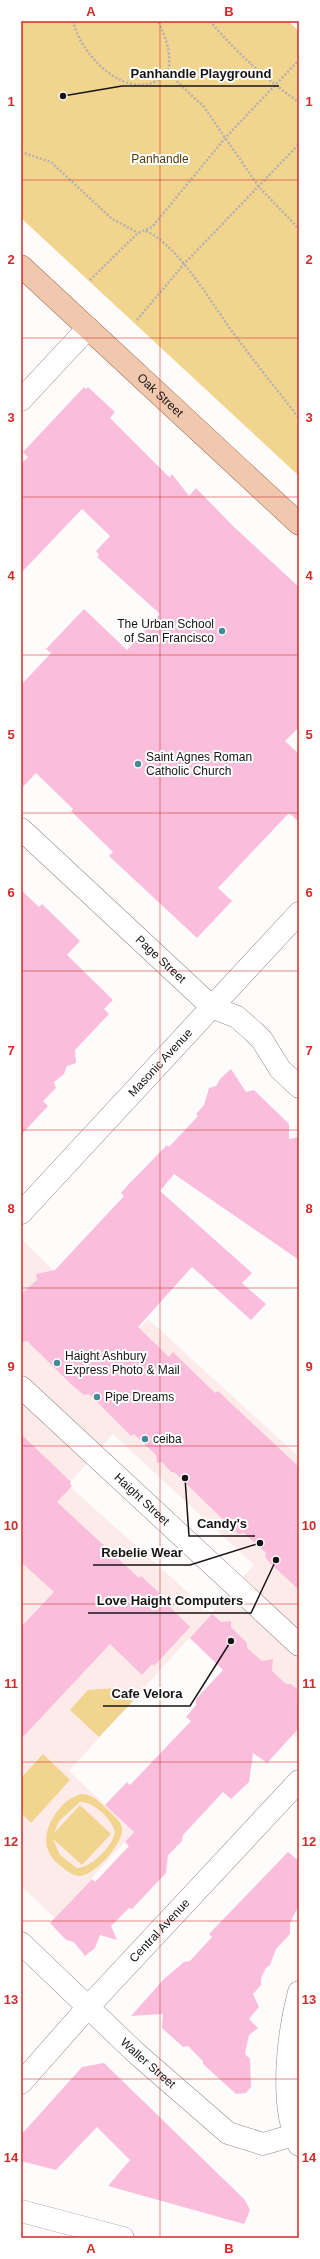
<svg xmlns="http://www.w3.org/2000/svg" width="320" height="2259" viewBox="0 0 320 2259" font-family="Arial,sans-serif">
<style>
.built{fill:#fdebea;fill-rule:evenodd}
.green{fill:#f1d48d;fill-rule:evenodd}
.building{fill:#fabedc}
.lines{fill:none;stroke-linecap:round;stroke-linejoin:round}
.minor-casing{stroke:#958888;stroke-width:23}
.major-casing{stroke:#9d7155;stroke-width:23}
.path{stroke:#b4b1b0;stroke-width:2.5;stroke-dasharray:2 2;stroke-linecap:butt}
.minor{stroke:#fff;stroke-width:22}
.major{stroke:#efc8ae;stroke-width:22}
.grid{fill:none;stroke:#d62828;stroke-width:1;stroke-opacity:0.55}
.poi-dot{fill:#468a99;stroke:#fff;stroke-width:1.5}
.labels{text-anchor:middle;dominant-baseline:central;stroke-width:4;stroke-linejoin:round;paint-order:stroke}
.park-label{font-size:12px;fill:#513d00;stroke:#fff}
.street-label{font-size:12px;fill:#181413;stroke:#fff}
.poi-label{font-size:12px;fill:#181413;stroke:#fff;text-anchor:start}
.leader{fill:none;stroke:#181413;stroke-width:1.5}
.callout-dot{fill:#181413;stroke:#fff;stroke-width:1.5}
.callout-label{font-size:13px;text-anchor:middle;font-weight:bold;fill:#181413;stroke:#fff;stroke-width:4;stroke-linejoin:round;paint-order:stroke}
.neatline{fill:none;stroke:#d62828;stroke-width:1.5}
.grid-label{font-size:13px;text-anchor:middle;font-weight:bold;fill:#d62828}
</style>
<rect width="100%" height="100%" fill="#fefbfb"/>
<path class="built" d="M 21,1239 L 127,1342 L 148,1319 L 299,1457 L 299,1740 L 189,1638 L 69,1771 L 134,1832 L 55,1918 L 21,1886 ZM 113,1434 L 254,1565 L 211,1613 L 68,1485 Z"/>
<g class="green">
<path d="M 21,21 L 288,21 L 299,31 L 299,476 L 21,218 Z"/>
<path d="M 118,1688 L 133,1701 L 99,1737 L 70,1710 L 88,1690 Z"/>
<path d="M 43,1754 L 70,1780 L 31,1823 L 21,1813 L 21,1778 Z"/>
<path d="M 82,1794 C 94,1795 99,1802 107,1809 C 113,1815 120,1820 122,1828 C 124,1843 95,1875 80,1876 C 73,1876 67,1871 62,1867 C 56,1862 51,1858 48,1850 C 40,1829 61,1798 82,1794 ZM 80,1802 C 93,1801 112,1819 115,1832 C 113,1846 91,1868 77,1868 L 60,1855 L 53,1839 L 82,1865 L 111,1834 L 80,1805 L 54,1833 L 59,1821 Z"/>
</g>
<g class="building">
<path d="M 84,387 L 86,389 L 88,387 L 115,412 L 110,418 L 168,476 L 170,477 L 172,474 L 189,496 L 196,488 L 233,526 L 299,587 L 299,727 L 285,741 L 299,754 L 299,822 L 289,813 L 218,888 L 232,901 L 197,938 L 109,856 L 113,852 L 71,811 L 73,809 L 36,773 L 21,789 L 21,685 L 51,653 L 46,649 L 84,609 L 127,650 L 160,614 L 97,557 L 99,555 L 96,551 L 110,536 L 82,509 L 21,573 L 21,464 L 28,457 L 23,452 Z"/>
<path d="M 21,890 L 39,907 L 42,904 L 80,941 L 67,955 L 113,1000 L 104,1009 L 109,1014 L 75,1050 L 76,1063 L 67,1066 L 64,1074 L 54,1082 L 56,1088 L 43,1101 L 48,1106 L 21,1135 Z"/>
<path d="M 231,1069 L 246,1092 L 254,1090 L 289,1124 L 289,1139 L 299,1137 L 299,1260 L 174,1174 L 160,1191 L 252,1273 L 242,1283 L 266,1304 L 251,1320 L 192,1267 L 138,1327 L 169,1357 L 173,1352 L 215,1393 L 218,1391 L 299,1467 L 299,1590 L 270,1563 L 265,1557 L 266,1553 L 244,1533 L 238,1534 L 174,1472 L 171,1472 L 162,1462 L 157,1463 L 156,1455 L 134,1434 L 131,1436 L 89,1394 L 84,1395 L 73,1386 L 27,1341 L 21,1342 L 21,1300 L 23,1298 L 22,1293 L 37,1280 L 36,1274 L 55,1270 L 124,1196 L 121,1193 L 128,1185 L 167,1145 L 169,1147 L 198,1116 L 196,1114 L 204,1105 L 209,1088 L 216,1086 L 221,1078 Z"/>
<path d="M 21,1434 L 71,1482 L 70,1484 L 72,1486 L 57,1502 L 139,1578 L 141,1576 L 168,1601 L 166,1603 L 190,1627 L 154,1666 L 152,1664 L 142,1675 L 110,1644 L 21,1739 L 21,1627 L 54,1592 L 21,1562 Z"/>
<path d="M 212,1614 L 221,1622 L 231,1621 L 231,1627 L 247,1643 L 247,1648 L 262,1661 L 273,1659 L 272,1671 L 286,1684 L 291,1684 L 297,1689 L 299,1728 L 267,1763 L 253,1753 L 249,1782 L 231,1799 L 223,1792 L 183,1835 L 182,1841 L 168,1855 L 166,1873 L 132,1909 L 129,1908 L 111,1926 L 117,1940 L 100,1935 L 95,1948 L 85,1956 L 74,1942 L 66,1940 L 50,1923 L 92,1879 L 95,1882 L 129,1846 L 125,1842 L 134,1832 L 105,1805 L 127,1782 L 130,1785 L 191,1721 L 186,1717 L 196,1705 L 196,1699 L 223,1670 L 190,1638 Z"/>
<path d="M 288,1852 L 299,1861 L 299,1905 L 290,1923 L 290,1934 L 276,1949 L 270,1965 L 266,1968 L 261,1978 L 261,1985 L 253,1994 L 259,2007 L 249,2019 L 258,2028 L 249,2035 L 245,2054 L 250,2059 L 251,2087 L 246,2093 L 236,2094 L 203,2064 L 203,2061 L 188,2046 L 183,2047 L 162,2028 L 163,2014 L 131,2016 L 163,1980 L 184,1962 L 190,1961 L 212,1937 L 209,1934 Z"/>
<path d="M 104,2063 L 245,2200 L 250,2210 L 244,2224 L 108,2186 L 130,2160 L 97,2127 L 56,2170 L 21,2161 L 21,2135 L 82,2067 Z"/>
</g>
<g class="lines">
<g class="minor-casing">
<g id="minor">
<path d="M 21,400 L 88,328"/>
<path id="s1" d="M 21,829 L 212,1007 L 237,1017 L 254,1032 L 262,1040 L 280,1069 L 299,1087"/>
<path id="s2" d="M 21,1213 L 299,913"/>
<path id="s3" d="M 21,1387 L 299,1645"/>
<path id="s4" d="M 21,1943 L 136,2053 L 228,2133 L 263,2144 L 294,2135"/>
<path d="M 299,1992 C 288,2033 279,2106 299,2145"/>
<path id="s5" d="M 21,2083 L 89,2006 L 299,1781"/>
<path d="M 21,2211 L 123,2238"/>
</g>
</g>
<g class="major-casing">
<g id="major">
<path id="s6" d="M 21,266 L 299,524"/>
</g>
</g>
<g class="path">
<path d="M 73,21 C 79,50 116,92 149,84 C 156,82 162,77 168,73 C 172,53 166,38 158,21"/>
<path d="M 210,21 C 236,52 265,79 299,102"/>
<path d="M 298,21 L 299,22"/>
<path d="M 168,73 L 204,107 L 259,187 L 299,229"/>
<path d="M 21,152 L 51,162 L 111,218 L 138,233"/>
<path d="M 146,231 C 180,246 214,308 237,338 C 257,365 278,391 299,418"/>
<path d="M 90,280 L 138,233 L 152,227 L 226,137 L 299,60"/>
<path d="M 137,320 L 184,264 L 299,144"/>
</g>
<use href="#minor" class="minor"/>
<use href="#major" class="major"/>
</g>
<path class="grid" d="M 160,21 L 160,2238M 21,180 L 299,180M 21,338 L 299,338M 21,497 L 299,497M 21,655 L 299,655M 21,813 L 299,813M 21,971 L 299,971M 21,1130 L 299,1130M 21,1288 L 299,1288M 21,1446 L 299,1446M 21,1604 L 299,1604M 21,1762 L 299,1762M 21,1921 L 299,1921M 21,2079 L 299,2079"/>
<g class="poi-dot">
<circle cx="222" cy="631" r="4"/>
<circle cx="138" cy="764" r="4"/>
<circle cx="57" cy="1363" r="4"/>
<circle cx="97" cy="1397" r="4"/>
<circle cx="145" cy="1439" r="4"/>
</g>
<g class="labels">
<g class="park-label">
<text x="160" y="159">Panhandle</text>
</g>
<g class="street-label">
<text stroke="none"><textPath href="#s6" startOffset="190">Oak Street</textPath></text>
<text stroke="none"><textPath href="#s1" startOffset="191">Page Street</textPath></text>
<text stroke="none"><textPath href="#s2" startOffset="205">Masonic Avenue</textPath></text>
<text stroke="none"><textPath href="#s3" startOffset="165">Haight Street</textPath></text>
<text stroke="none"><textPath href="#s5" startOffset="206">Central Avenue</textPath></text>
<text stroke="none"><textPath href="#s4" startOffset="175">Waller Street</textPath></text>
</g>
<g class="poi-label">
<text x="214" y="624" text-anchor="end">The Urban School<tspan x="214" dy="14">of San Francisco</tspan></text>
<text x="146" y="757">Saint Agnes Roman<tspan x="146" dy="14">Catholic Church</tspan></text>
<text x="65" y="1356">Haight Ashbury<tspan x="65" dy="14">Express Photo &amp; Mail</tspan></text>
<text x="105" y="1397">Pipe Dreams</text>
<text x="153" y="1439">ceiba</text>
</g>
</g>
<path class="leader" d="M63 96L122 86H279M185 1478L189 1536H255M260 1543L190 1565H93M276 1560L251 1613H88M231 1641L190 1706H103"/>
<g class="callout-dot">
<circle cx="63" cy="96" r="4"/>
<circle cx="185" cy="1478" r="4"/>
<circle cx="260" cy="1543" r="4"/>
<circle cx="276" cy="1560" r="4"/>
<circle cx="231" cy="1641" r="4"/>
</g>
<g class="callout-label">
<text x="201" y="78">Panhandle Playground</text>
<text x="222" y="1528">Candy's</text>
<text x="142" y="1557">Rebelie Wear</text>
<text x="170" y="1605">Love Haight Computers</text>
<text x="147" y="1698">Cafe Velora</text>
</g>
<rect width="320" height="2259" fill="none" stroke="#ffffff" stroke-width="44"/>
<rect x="22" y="22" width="276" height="2215" class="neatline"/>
<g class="grid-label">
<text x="91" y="16">A</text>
<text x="229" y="16">B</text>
<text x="11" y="106">1</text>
<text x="309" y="106">1</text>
<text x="11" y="264">2</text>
<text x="309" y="264">2</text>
<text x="11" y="422">3</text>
<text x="309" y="422">3</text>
<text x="11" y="580">4</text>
<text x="309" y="580">4</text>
<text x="11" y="739">5</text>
<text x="309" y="739">5</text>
<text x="11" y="897">6</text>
<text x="309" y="897">6</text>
<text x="11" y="1055">7</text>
<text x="309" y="1055">7</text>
<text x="11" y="1213">8</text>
<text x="309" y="1213">8</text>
<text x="11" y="1371">9</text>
<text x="309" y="1371">9</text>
<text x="11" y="1530">10</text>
<text x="309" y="1530">10</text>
<text x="11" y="1688">11</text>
<text x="309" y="1688">11</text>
<text x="11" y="1846">12</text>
<text x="309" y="1846">12</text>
<text x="11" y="2004">13</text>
<text x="309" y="2004">13</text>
<text x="11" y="2162">14</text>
<text x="309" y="2162">14</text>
<text x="91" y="2253">A</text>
<text x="229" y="2253">B</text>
</g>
</svg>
